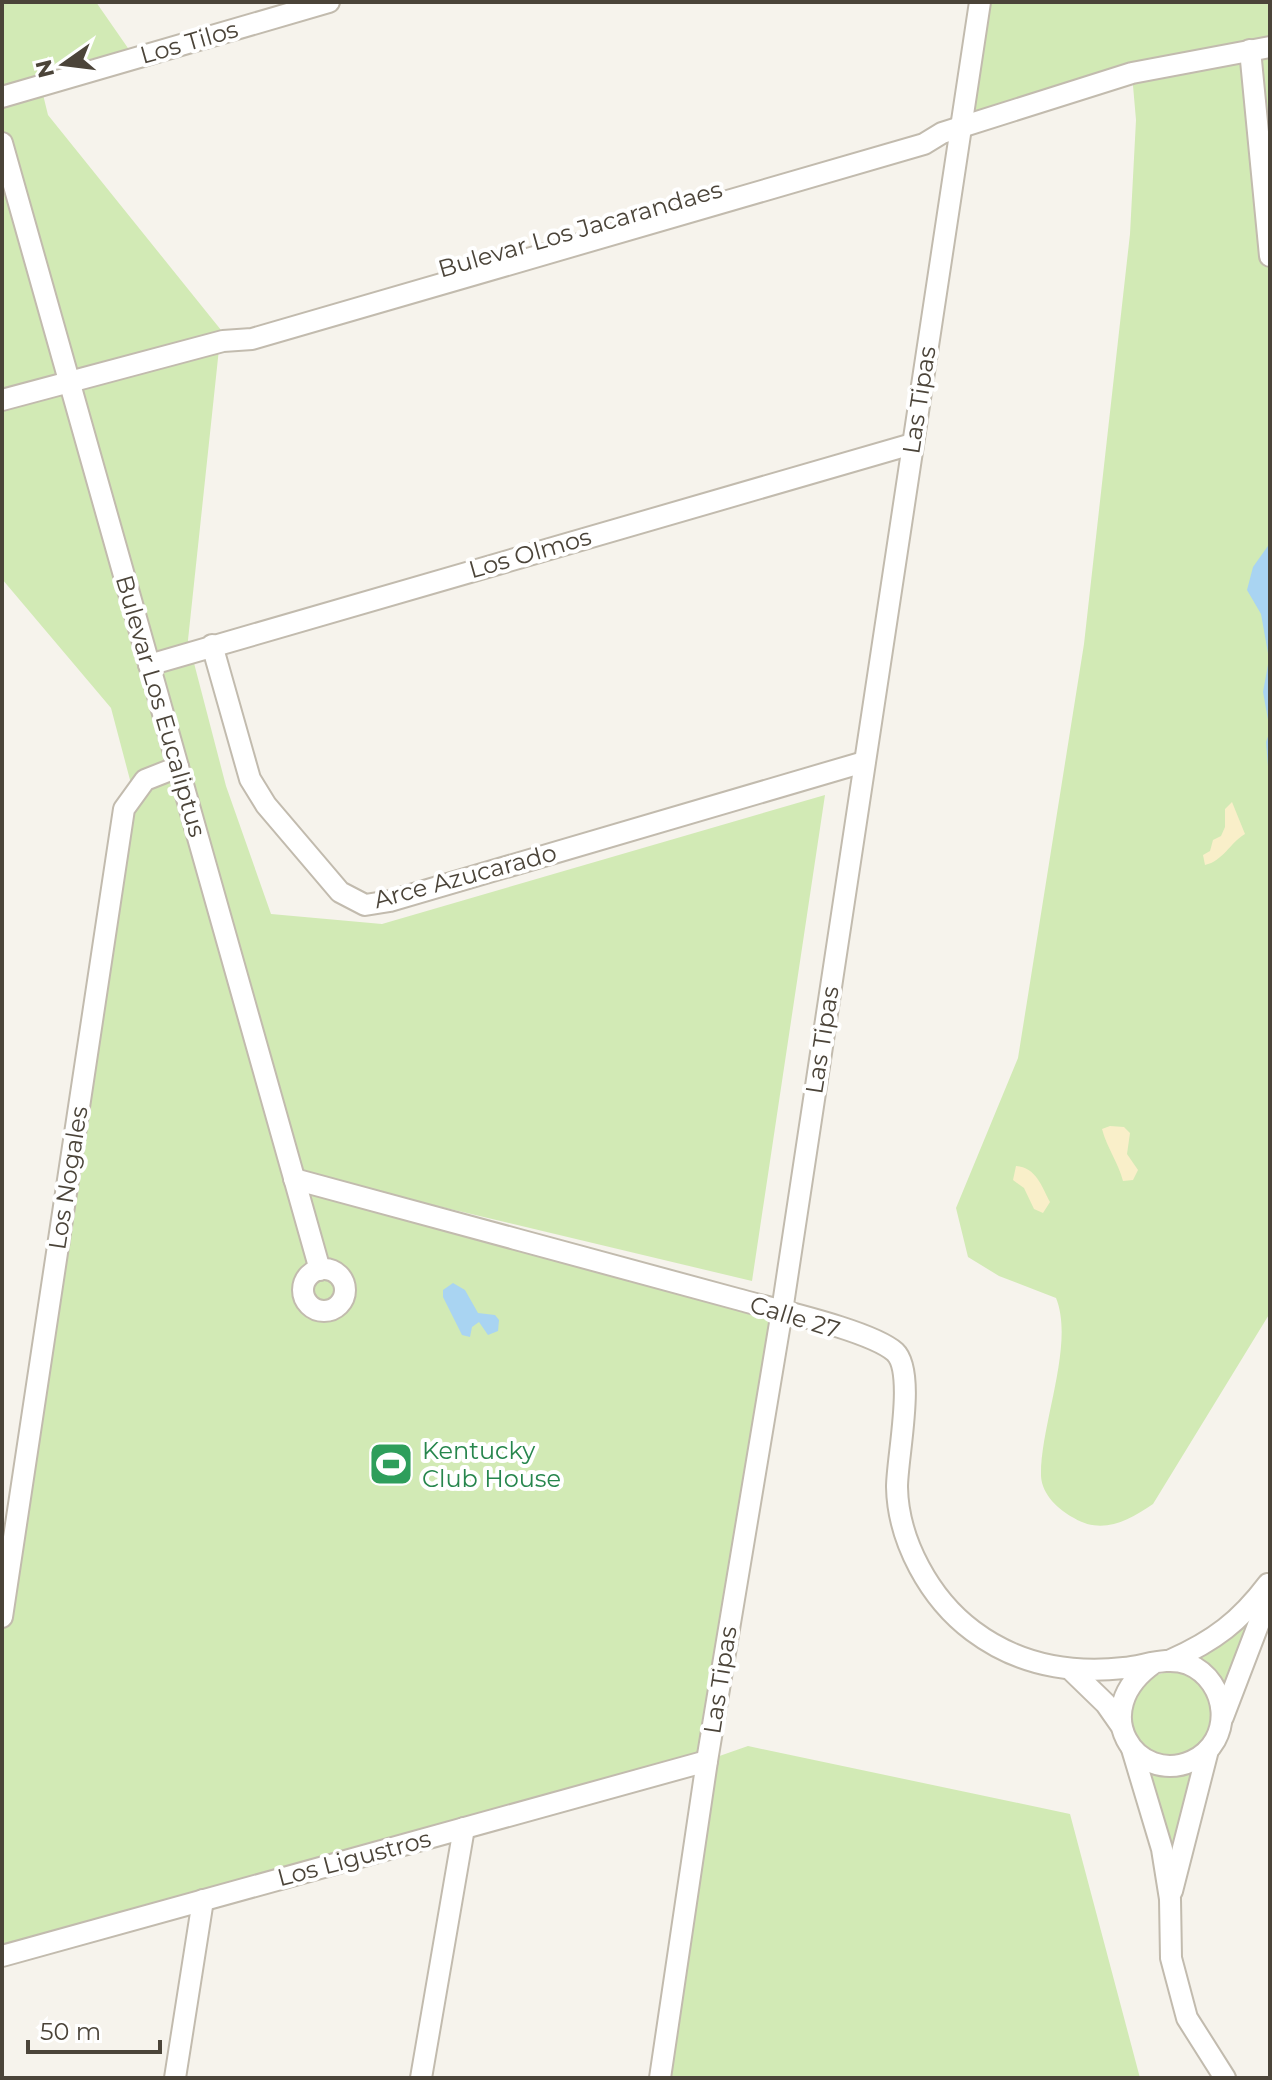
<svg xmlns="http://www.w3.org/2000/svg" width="1272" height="2080" viewBox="0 0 1272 2080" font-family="Montserrat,sans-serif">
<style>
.green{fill:#d2eab5}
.sand{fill:#f9efc9}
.water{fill:#a9d4f2}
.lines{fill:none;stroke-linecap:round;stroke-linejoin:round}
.minor-casing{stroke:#c2bbae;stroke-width:24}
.minor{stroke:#fff;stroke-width:20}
.labels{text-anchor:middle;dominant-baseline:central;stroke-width:8;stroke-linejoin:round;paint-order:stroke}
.street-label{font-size:24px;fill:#4b4439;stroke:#fff}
.leisure-label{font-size:24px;fill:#27864d;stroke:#fff;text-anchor:start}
</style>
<rect width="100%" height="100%" fill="#f6f3ec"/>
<g class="green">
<path d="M 2,2 L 96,2 L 130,51 L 37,70 L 48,115 L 221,330 L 188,640 L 226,786 L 271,914 L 382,924 L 825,795 L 752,1281 L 303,1174 L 782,1311 L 708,1760 L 748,1746 L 1070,1814 L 1140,2078 L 660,2078 L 707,1762 L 2,1956 L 2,1617 L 134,795 L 111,708 L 2,579 Z"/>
<path d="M 980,2 L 1270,2 L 1270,1313 L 1153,1504 C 1128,1521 1102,1535 1074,1518 C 1059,1510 1042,1495 1041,1476 C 1040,1425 1075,1345 1056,1298 L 999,1276 L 968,1257 L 956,1208 L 1018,1058 L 1084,644 L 1130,234 L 1136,120 L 1132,74 L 960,128 Z"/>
<path d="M 1257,1610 L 1226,1690 L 1191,1657 Z"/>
<circle cx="1172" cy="1714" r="42"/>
<path d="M 1197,1765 L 1171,1857 L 1148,1769 Z"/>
</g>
<g class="sand">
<path d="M 1232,802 L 1245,834 C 1230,843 1223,861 1205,865 L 1203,855 L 1210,851 L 1213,840 L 1221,836 L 1225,827 L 1225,809 Z"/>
<path d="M 1110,1126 L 1124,1127 L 1130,1133 L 1127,1154 L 1138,1170 L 1133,1180 L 1123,1181 C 1118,1162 1107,1148 1102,1129 Z"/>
<path d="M 1016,1166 C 1036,1167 1042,1187 1050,1202 L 1043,1213 L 1034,1209 L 1024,1188 L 1013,1180 Z"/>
</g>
<g class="water">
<path d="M 1270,543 L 1270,777 L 1269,778 L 1266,742 L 1270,731 L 1263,692 L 1269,659 L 1261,614 L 1247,590 L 1253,567 Z"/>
<path d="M 453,1283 L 465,1290 L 478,1313 L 495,1315 L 499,1320 L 498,1331 L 488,1335 L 479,1322 L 472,1327 L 470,1337 L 462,1335 L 443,1297 L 443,1290 Z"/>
</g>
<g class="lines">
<g class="minor-casing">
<g id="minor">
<path d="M 1250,50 L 1270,256"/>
<path d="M 2,97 L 329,2"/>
<path d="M 2,143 L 320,1270"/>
<path d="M 2,400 L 223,341 L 252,339 L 924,144 L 942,133 L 1132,73 L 1270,47"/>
<path d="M 212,645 L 250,779 L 266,805 L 340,892 L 365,905 L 390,901 L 864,762"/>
<path d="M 149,665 L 912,444"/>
<path d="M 294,1179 C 442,1219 589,1259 737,1299 C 772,1309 870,1330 895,1352 C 916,1372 897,1457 897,1487 C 898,1541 930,1599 973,1631 C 1017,1664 1070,1674 1124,1668 C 1145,1666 1167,1656 1188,1664 C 1229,1681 1235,1741 1192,1761 C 1137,1786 1085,1711 1154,1663"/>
<circle cx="324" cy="1290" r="21"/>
<path d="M 2,1617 L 124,809 L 145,780 L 178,767"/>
<path d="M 1171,1660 C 1214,1641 1240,1621 1268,1584"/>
<path d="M 1072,1671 L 1106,1704 L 1120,1724"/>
<path d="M 1223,1717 L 1270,1594"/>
<path d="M 1132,1749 L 1162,1849 L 1170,1899 L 1171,1958 L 1187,2018 L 1225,2078"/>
<path d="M 1172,1891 L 1208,1750"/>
<path d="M 2,1956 L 707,1761"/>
<path d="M 175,2078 L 203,1900"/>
<path d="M 421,2078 L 464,1828"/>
<path d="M 660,2078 L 707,1761 L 782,1311 L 980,2"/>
</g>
</g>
<use href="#minor" class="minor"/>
</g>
<defs>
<g id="stadium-square" transform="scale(2.3)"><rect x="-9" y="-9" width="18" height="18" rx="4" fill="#2e9e5b" stroke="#fff"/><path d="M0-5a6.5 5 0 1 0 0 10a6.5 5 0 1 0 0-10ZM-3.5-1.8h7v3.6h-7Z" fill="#fff"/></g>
</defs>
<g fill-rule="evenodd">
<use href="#stadium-square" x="391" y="1464"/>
</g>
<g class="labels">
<g class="street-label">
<text transform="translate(189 42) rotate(-16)">Los Tilos</text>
<text transform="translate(580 229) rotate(-16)">Bulevar Los Jacarandaes</text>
<text transform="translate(919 400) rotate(-81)">Las Tipas</text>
<text transform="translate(530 553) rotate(-16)">Los Olmos</text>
<text transform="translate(161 706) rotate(74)">Bulevar Los Eucaliptus</text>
<text transform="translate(465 876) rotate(-15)">Arce Azucarado</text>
<text transform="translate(822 1040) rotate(-81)">Las Tipas</text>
<text transform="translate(68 1178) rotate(-81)">Los Nogales</text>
<text transform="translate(795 1317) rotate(17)">Calle 27</text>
<text transform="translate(720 1680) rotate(-81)">Las Tipas</text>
<text transform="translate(354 1858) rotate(-15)">Los Ligustros</text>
</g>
<g class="leisure-label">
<text x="422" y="1450">Kentucky<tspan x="422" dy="28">Club House</tspan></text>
</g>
</g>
<rect width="1272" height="2080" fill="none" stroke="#4b4439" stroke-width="8"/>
<g transform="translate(64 64) rotate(256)" stroke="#ffffff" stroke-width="6" paint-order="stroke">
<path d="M0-6L14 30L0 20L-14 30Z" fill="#4b4439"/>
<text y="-12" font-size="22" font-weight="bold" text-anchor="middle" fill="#4b4439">N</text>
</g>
<path d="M28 2040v12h132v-12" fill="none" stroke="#4b4439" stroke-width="4"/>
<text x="40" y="2040" font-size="24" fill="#4b4439" stroke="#ffffff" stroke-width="6" paint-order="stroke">50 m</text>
</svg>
